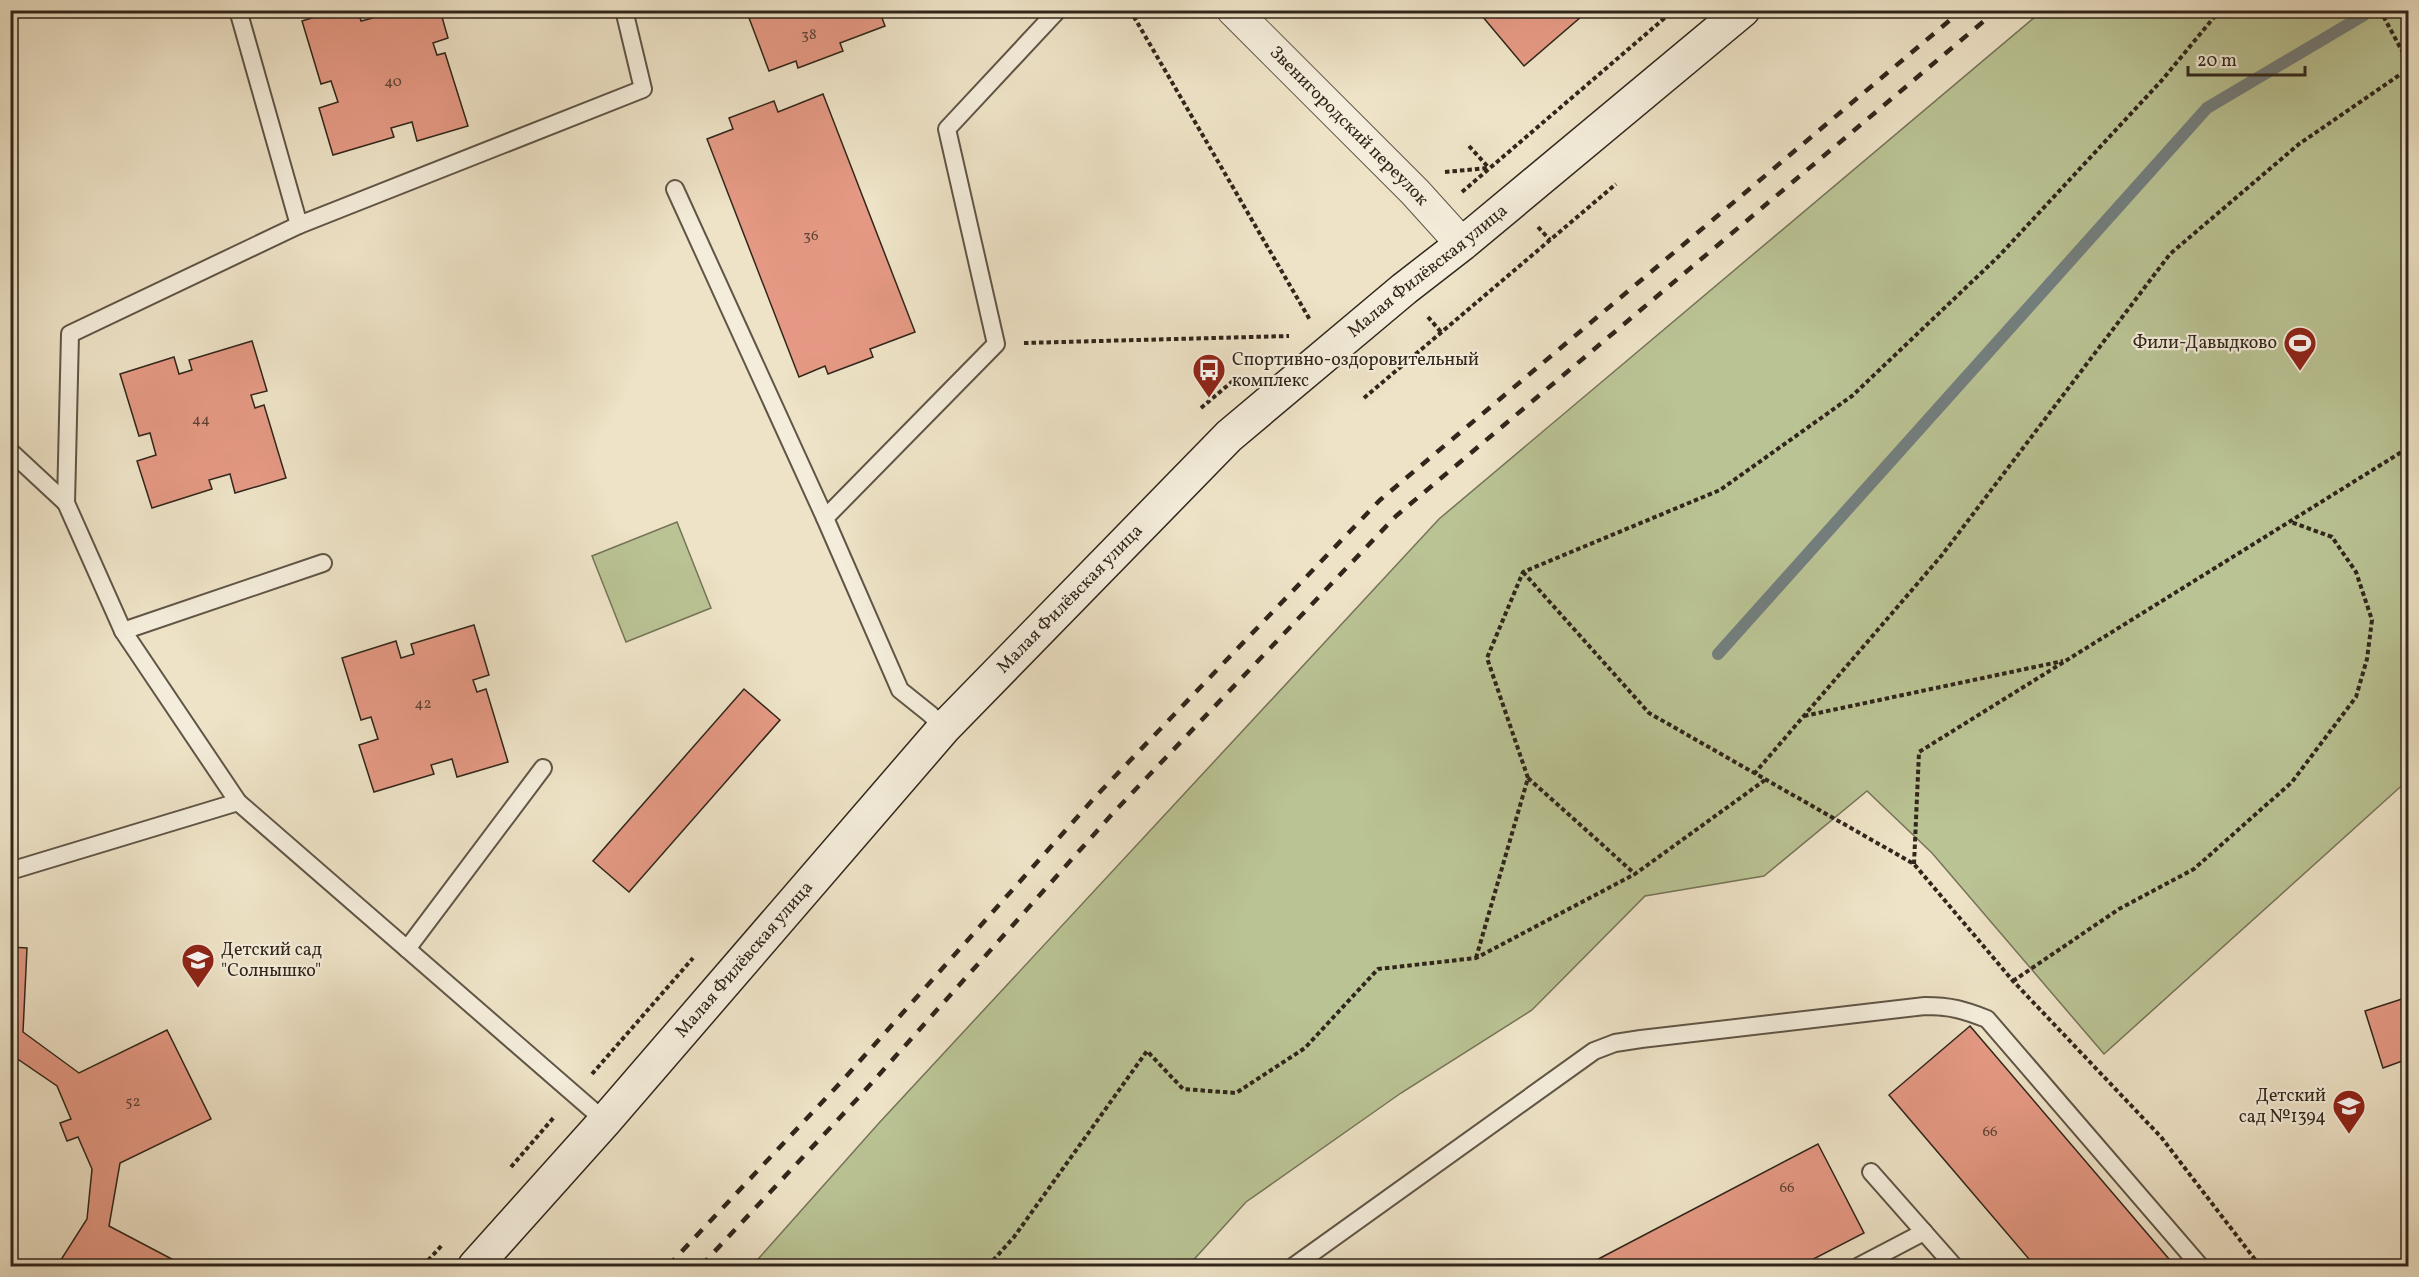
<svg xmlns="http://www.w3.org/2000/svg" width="2419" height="1277" viewBox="0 0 2419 1277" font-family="Vollkorn,serif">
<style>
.green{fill:#bac394;stroke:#757458;stroke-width:1.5}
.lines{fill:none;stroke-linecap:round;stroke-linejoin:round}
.stream{stroke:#737f7f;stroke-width:12}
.building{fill:#e59984;stroke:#30261b;stroke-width:1.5}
.lane-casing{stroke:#605546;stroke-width:20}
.street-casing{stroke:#605546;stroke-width:34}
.secondary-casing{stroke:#30261b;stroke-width:36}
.path{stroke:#30261b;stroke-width:4;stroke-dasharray:4.5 3;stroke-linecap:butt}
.lane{stroke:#f4eddb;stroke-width:16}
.street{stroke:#f4eddb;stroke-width:32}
.secondary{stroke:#f4eddb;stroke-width:33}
.rail{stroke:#30261b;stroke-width:4.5;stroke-dasharray:10 10;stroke-linecap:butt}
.labels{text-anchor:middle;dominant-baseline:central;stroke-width:4.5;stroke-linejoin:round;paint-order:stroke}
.number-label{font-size:15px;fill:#5d4335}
.street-label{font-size:18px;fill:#30261b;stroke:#f4eddb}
.poi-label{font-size:18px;fill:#30261b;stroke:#f4eddb;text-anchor:end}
</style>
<rect width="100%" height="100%" fill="#eee3c7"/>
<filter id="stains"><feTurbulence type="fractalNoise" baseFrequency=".00333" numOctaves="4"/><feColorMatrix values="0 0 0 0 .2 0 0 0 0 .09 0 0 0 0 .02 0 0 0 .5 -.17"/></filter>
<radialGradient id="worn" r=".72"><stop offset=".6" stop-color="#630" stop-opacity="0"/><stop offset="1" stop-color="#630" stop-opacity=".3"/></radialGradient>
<g class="green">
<path d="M 2042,11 L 2408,11 L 2408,780 L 2104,1054 L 1932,853 L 1867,791 L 1764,876 L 1645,896 L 1532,1010 L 1401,1093 L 1246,1202 L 1188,1266 L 752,1266 L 879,1123 L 1439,519 Z"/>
<path d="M 677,522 L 711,608 L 626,642 L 592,556 Z"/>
</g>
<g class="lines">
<path class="stream" d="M 1718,654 L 2207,108 L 2364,15"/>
</g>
<g class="building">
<path d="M 337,10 L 358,10 L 361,21 L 373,18 L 371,10 L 440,10 L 448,38 L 433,43 L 437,55 L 445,53 L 468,126 L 417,141 L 412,122 L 391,128 L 394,137 L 333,155 L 319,108 L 338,102 L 331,81 L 321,84 L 302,21 Z"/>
<path d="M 746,10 L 879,10 L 885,26 L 840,43 L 843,51 L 798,68 L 796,61 L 769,71 Z"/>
<path d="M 1477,10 L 1589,10 L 1524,66 Z"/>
<path d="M 823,94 L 915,332 L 870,349 L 873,357 L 828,374 L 825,366 L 799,377 L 707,139 L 733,129 L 729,118 L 774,101 L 778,112 Z"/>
<path d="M 252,341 L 267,391 L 251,395 L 255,408 L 264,405 L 286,478 L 235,493 L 230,474 L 209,480 L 212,489 L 152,508 L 137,461 L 156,455 L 150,433 L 139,436 L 120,374 L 174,357 L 179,374 L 192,370 L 189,360 Z"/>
<path d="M 474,625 L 489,675 L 473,680 L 477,692 L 486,689 L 508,762 L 457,777 L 452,759 L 431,765 L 434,774 L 374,792 L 359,745 L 378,739 L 371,717 L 361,720 L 342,658 L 396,641 L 401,658 L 414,654 L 411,644 Z"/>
<path d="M 744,689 L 780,720 L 629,892 L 593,861 Z"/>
<path d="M 10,947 L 27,948 L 23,1032 L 79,1073 L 167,1030 L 211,1119 L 120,1163 L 109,1226 L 185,1266 L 57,1266 L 87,1219 L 92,1169 L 78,1137 L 67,1141 L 60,1123 L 71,1119 L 57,1086 L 16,1058 L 10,1058 Z"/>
<path d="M 2408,997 L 2408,1059 L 2383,1068 L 2365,1011 Z"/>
<path d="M 1970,1026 L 2175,1266 L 2035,1266 L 1889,1095 Z"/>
<path d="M 1818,1144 L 1864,1233 L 1800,1266 L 1585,1266 Z"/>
</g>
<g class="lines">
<g class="lane-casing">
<g id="lane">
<path d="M 238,10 L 299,225 L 643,89 L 624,10"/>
<path d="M 675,189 L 825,518 L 900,690 L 930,714 L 944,728"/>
<path d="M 299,225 L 70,334 L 66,503 L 123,631 L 238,802 L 605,1121"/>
<path d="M 10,451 L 66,503"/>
<path d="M 825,518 L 996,344 L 947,129 L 1058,10"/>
<path d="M 123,631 L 323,563"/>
<path d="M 10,871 L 238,802"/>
<path d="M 407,949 L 543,768"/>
<path d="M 1871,1172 L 1954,1266"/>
<path d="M 1294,1266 L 1594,1051 L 1615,1043 L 1641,1039 L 1925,1006 C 1951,1006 1964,1010 1987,1019 L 2200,1266"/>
<path d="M 1859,1266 L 1924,1232"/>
</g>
</g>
<g class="street-casing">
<g id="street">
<path id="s1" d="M 1233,10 L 1415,192 L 1462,244"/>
</g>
</g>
<g class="secondary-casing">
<g id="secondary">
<path id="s2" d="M 475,1266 L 605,1121 L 944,728 L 1229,436 L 1404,289 L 1462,244 L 1743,10"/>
</g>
</g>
<g class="path">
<path d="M 1130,10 L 1310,320"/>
<path d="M 2380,10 L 2408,62"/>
<path d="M 1469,146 L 1489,168"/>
<path d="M 1445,172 L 1488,168"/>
<path d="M 1462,192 L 1674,10"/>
<path d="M 1538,227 L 1550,240"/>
<path d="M 1428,317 L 1441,332"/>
<path d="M 1024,343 L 1289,336"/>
<path d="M 1364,398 L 1616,184"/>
<path d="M 1201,408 L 1234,380"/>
<path d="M 1523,572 L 1649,713 L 1914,864 L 2013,981 L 2161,1137 L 2260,1266"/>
<path d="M 1804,716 L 2063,661"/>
<path d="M 1754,774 L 1942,555 L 2170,254 L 2299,144 L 2408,69"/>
<path d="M 1528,778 L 1635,874"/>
<path d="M 1914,864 L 1919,752 L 2408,448"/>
<path d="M 1476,958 L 1528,778 L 1487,658 L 1523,572 L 1720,490 L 1852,396 L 1999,256 L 2163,79 L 2220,10"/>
<path d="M 2013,981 L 2119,909 L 2194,869 L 2292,782 L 2356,697 L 2367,659 L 2372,620 L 2356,572 L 2332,537 L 2291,522"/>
<path d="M 592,1074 L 693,958"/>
<path d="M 511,1167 L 555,1116"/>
<path d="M 423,1266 L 443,1244"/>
<path d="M 988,1266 L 1014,1237 L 1147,1051 L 1183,1089 L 1236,1093 L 1305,1048 L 1378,969 L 1476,958 L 1635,874 L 1765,780"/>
</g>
<use href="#lane" class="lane"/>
<use href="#street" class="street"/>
<use href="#secondary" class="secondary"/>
<g class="rail">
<path d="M 668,1266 L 842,1081 L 1097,795 L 1380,500 L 1962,10"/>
<path d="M 701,1266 L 860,1096 L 1114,812 L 1396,516 L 1997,10"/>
</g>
</g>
<defs>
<g id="stadium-pin" transform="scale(1.725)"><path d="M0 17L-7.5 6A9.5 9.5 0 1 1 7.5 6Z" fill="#8f2418" stroke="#f4eddb"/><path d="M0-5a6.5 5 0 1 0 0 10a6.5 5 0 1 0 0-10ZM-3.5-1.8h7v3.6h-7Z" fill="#fff"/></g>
<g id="bus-pin" transform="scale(1.725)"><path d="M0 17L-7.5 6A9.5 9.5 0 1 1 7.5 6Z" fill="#8f2418" stroke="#f4eddb"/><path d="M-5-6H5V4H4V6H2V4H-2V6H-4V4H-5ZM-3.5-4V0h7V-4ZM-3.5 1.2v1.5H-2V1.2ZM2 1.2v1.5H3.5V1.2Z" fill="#fff"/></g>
<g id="school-pin" transform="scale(1.725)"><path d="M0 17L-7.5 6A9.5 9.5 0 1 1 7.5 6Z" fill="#8f2418" stroke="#f4eddb"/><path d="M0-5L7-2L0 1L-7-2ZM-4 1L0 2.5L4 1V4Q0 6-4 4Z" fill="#fff"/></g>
</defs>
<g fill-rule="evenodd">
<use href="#stadium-pin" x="2300" y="343"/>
<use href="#bus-pin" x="1209" y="370"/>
<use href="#school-pin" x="198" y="960"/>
<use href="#school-pin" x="2349" y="1106"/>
</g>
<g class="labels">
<g class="number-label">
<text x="809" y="35">38</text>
<text x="393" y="82">40</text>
<text x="811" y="236">36</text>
<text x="201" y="420">44</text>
<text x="423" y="704">42</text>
<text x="133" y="1102">52</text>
<text x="1990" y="1132">66</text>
<text x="1787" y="1188">66</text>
</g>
<g class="street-label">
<text stroke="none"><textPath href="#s1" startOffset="164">Звенигородский переулок</textPath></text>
<text stroke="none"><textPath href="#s2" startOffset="1380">Малая Филёвская улица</textPath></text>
<text stroke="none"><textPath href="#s2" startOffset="894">Малая Филёвская улица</textPath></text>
<text stroke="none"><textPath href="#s2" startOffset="408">Малая Филёвская улица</textPath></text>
</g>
<g class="poi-label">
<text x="2277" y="343">Фили-Давыдково</text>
<text x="1232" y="360" text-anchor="start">Спортивно-оздоровительный<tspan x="1232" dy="21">комплекс</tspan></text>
<text x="221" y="950" text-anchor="start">Детский сад<tspan x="221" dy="21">"Солнышко"</tspan></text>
<text x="2326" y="1096">Детский<tspan x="2326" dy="21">сад №1394</tspan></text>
</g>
</g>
<rect width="2419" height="1277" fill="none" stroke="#eee3c7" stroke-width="36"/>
<rect x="12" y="12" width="2395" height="1253" fill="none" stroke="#30261b" stroke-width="3"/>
<rect x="18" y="18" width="2383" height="1241" fill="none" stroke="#30261b" stroke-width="1.5"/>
<path d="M2188 66v9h117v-9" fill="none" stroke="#30261b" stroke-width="3"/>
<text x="2197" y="66" font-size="18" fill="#30261b" stroke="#f4eddb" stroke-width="4.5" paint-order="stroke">20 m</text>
<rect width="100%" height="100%" filter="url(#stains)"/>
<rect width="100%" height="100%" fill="url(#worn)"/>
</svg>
